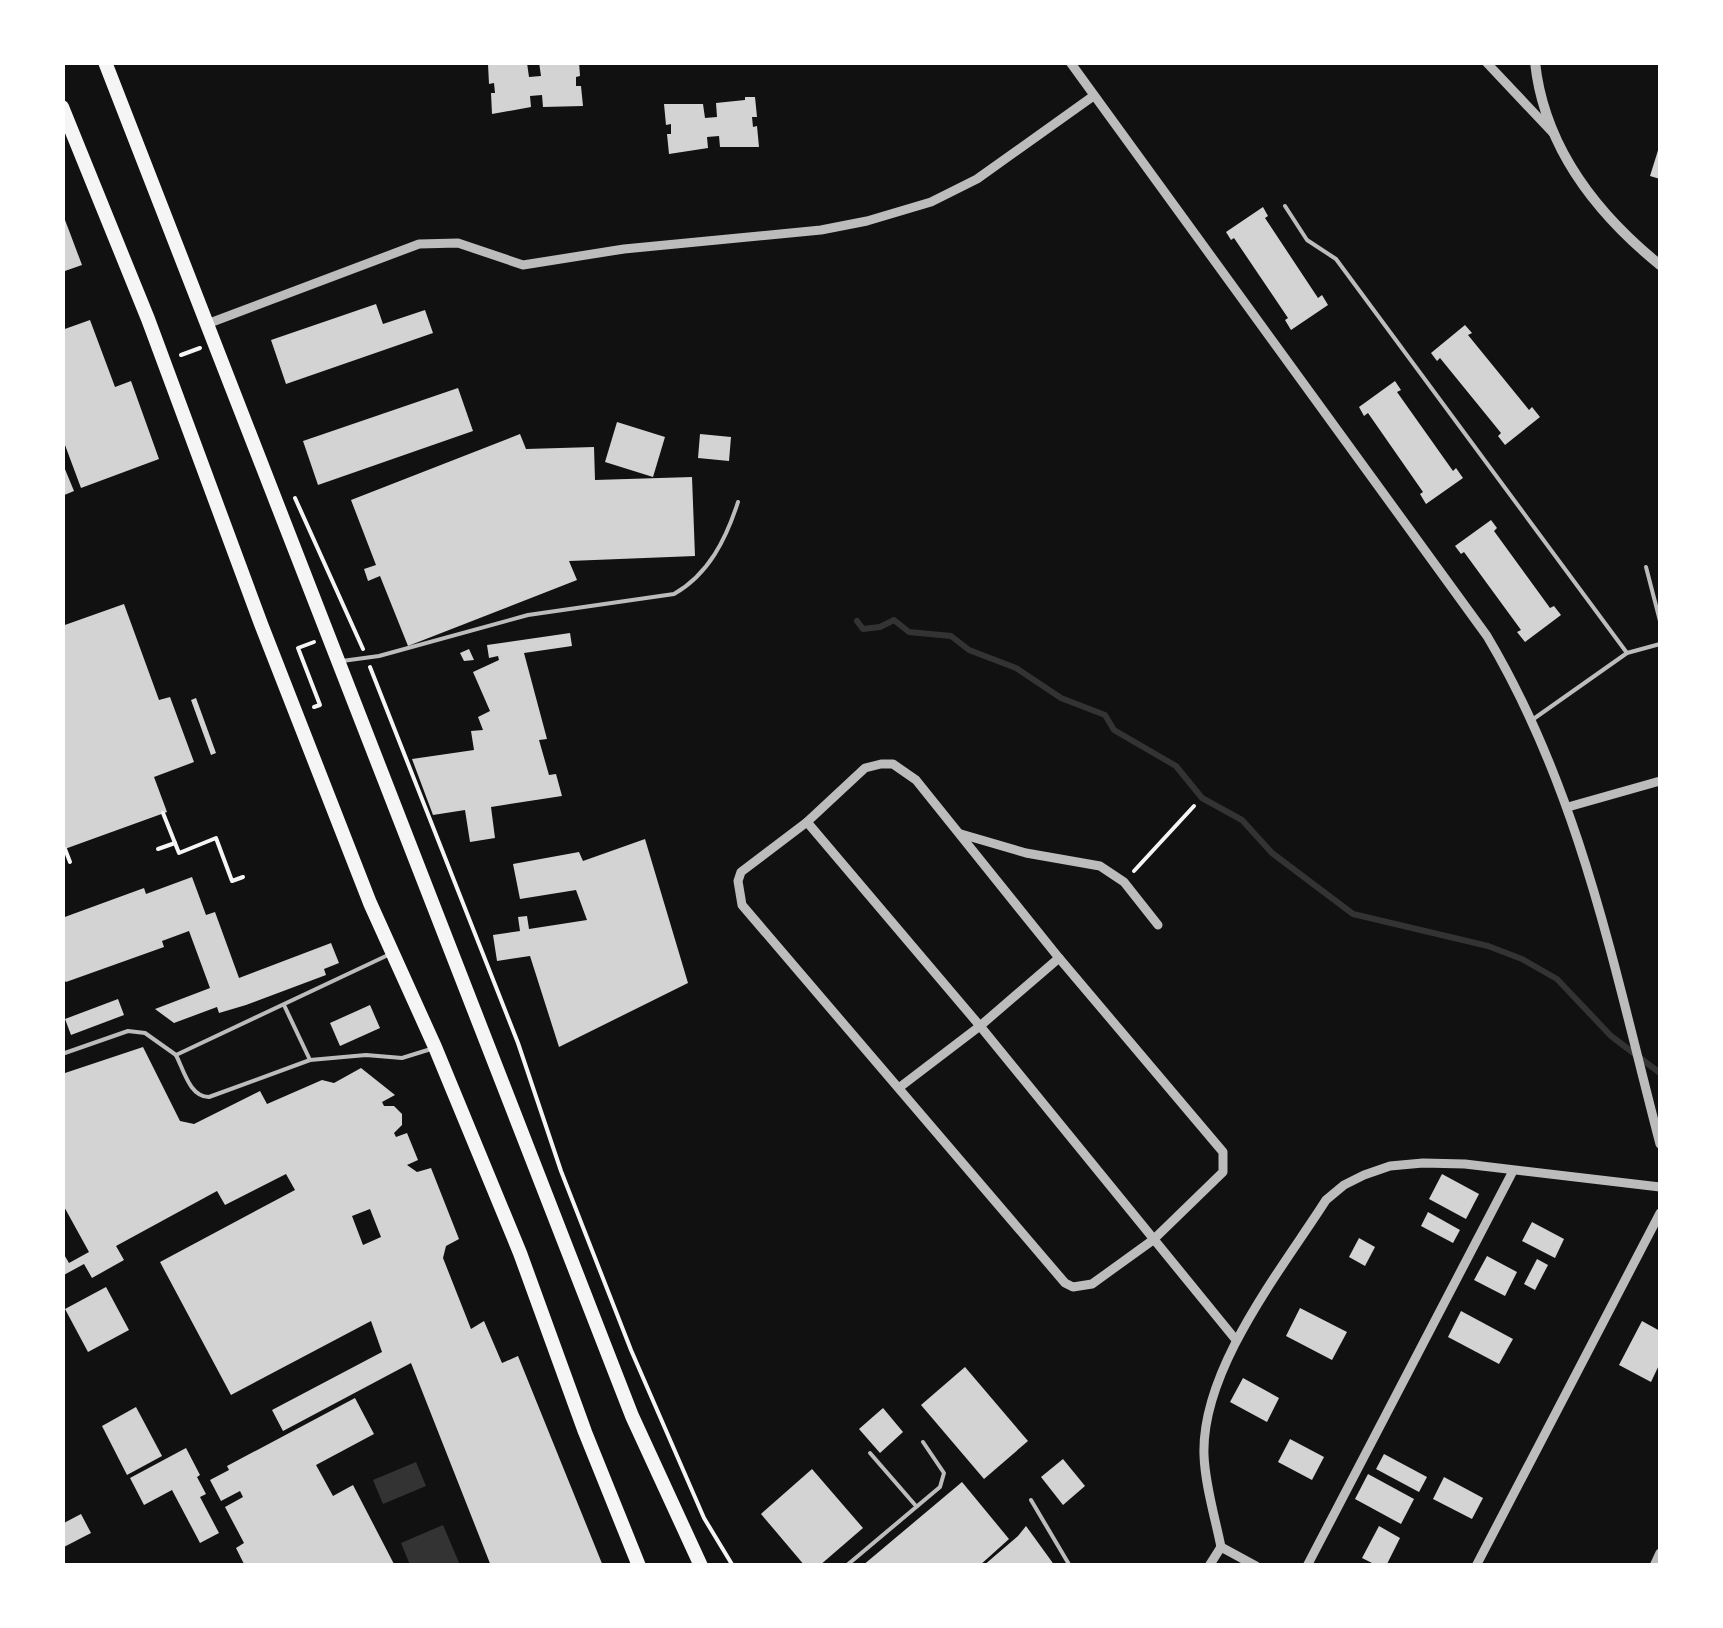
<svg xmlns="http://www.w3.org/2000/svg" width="1723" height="1628" viewBox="0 0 1723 1628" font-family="'Sofia Sans Condensed',sans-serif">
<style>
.water{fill:#333}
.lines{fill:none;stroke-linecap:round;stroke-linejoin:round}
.stream{stroke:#333;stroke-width:6}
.building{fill:#d3d3d3;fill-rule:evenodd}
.path{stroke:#f5f5f5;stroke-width:4}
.service{stroke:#bcbcbc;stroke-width:4}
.minor{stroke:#bcbcbc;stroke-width:9}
.tertiary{stroke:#bcbcbc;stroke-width:10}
.primary{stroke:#f5f5f5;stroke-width:14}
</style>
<rect width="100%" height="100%" fill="#111"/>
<g class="water">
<path d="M 416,1462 L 426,1486 L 383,1504 L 373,1480 Z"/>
<path d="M 443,1525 L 460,1565 L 410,1565 L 401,1543 Z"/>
</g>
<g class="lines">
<path class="stream" d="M 857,621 L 863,629 L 880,627 L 894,620 L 909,632 L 951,636 L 969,650 L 1016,668 L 1061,698 L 1105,715 L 1114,730 L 1176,766 L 1202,798 L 1242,820 L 1272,853 L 1353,914 L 1488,946 L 1522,959 L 1557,979 L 1611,1036 L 1660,1073"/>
</g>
<g class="building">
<path d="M 539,62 L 579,62 L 580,76 L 576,77 L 576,86 L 581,86 L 583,106 L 543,107 L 542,95 L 530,96 L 531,107 L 492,114 L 491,93 L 495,93 L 494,83 L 489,84 L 488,64 L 527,63 L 529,77 L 541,76 Z"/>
<path d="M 745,97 L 755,97 L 757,117 L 752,117 L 753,127 L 757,126 L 759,147 L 720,147 L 719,136 L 707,137 L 708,148 L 669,154 L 667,134 L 671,134 L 671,124 L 666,125 L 664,104 L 703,104 L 705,118 L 717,117 L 716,103 L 745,100 Z"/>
<path d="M 1660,144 L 1660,179 L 1650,176 Z"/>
<path d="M 1263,207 L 1268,216 L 1265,218 L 1318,298 L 1322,295 L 1328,305 L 1291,330 L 1285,320 L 1288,318 L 1234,238 L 1231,240 L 1226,232 Z"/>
<path d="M 62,212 L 82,265 L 62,272 Z"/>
<path d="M 376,304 L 383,324 L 425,310 L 433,333 L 286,384 L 271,340 Z"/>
<path d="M 90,320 L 115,387 L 131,381 L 159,459 L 81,488 L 62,437 L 62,330 Z"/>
<path d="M 1465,325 L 1472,333 L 1468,335 L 1529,410 L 1532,407 L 1540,417 L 1505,445 L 1498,436 L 1501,433 L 1440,358 L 1437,361 L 1431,353 Z"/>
<path d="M 1395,381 L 1401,390 L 1397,392 L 1453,471 L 1456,468 L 1463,478 L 1426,504 L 1420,494 L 1423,492 L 1368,413 L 1364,416 L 1359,407 Z"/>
<path d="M 458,388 L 473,431 L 318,485 L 303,441 Z"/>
<path d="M 617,422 L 665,437 L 653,477 L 605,462 Z"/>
<path d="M 520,434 L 526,449 L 594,447 L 595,480 L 692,477 L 695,556 L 569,561 L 577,580 L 408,646 L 380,576 L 368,581 L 364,569 L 376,565 L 351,500 Z"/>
<path d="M 700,434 L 731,437 L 729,461 L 698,458 Z"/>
<path d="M 62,462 L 74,491 L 62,496 Z"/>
<path d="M 1491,520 L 1497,528 L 1494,531 L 1550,608 L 1554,606 L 1561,615 L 1525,642 L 1517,632 L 1521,630 L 1464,552 L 1461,554 L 1455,546 Z"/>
<path d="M 124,604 L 159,700 L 170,697 L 194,762 L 154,777 L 167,812 L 62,850 L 62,626 Z"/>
<path d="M 570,633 L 572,646 L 524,653 L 547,739 L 539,740 L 549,775 L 556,774 L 562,796 L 491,807 L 495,838 L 470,842 L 465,810 L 433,815 L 412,759 L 474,750 L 471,731 L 483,730 L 478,717 L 490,711 L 473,672 L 499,660 L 498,656 L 489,658 L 487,645 Z"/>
<path d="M 469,649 L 474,660 L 464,661 L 460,653 Z"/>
<path d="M 196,698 L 216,753 L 211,755 L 191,700 Z"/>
<path d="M 645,839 L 688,983 L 559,1047 L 530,956 L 497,961 L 493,935 L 520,931 L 518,917 L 527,916 L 529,929 L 587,920 L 576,890 L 520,899 L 513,864 L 579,852 L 583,861 Z"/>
<path d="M 192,877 L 206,915 L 215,912 L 239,978 L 331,943 L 339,963 L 324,969 L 326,975 L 246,1005 L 219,1013 L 217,1007 L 174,1023 L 155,1009 L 210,988 L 189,931 L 162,941 L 164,947 L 66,982 L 62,978 L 62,918 L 144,888 L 146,894 Z"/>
<path d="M 118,999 L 124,1015 L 71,1035 L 65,1019 Z"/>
<path d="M 370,1005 L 380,1028 L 340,1046 L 330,1023 Z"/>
<path d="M 143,1047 L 180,1121 L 194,1124 L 260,1091 L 267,1104 L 322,1080 L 334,1083 L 361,1068 L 395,1095 L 382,1102 L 384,1106 L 394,1106 L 402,1114 L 402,1125 L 394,1133 L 396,1137 L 407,1133 L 418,1160 L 407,1165 L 417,1172 L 431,1168 L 459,1239 L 446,1246 L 443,1258 L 471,1329 L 484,1321 L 502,1363 L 518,1356 L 603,1566 L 491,1566 L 411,1363 L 283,1431 L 272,1410 L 382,1352 L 371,1321 L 231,1395 L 160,1262 L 295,1190 L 286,1174 L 225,1205 L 217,1191 L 116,1246 L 124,1260 L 92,1278 L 84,1264 L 62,1276 L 62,1251 L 69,1263 L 89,1252 L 62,1203 L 62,1074 ZM 370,1209 L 381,1237 L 363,1245 L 352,1216 Z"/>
<path d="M 1442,1174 L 1479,1194 L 1466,1219 L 1429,1199 Z"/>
<path d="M 1428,1212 L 1460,1230 L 1453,1243 L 1421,1226 Z"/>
<path d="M 1532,1222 L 1564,1239 L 1555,1258 L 1522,1241 Z"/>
<path d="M 1359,1238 L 1375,1247 L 1365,1266 L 1349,1257 Z"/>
<path d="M 1487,1256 L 1517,1272 L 1505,1296 L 1474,1280 Z"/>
<path d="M 1537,1259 L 1548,1265 L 1535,1290 L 1524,1284 Z"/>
<path d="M 106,1287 L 129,1330 L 88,1352 L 65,1309 Z"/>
<path d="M 1300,1308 L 1347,1332 L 1332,1360 L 1286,1336 Z"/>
<path d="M 1461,1311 L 1513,1339 L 1499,1364 L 1448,1337 Z"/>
<path d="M 1642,1321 L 1660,1331 L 1660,1363 L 1651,1382 L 1619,1365 Z"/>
<path d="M 965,1367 L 1028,1441 L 984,1479 L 921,1405 Z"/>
<path d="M 1243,1378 L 1279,1398 L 1267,1422 L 1230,1402 Z"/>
<path d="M 355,1398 L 374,1434 L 316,1465 L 333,1496 L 353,1485 L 395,1566 L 245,1566 L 236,1548 L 244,1543 L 225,1507 L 243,1497 L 240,1491 L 221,1501 L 210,1480 L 229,1470 L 227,1466 Z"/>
<path d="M 136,1407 L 162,1456 L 127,1475 L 102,1426 Z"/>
<path d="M 883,1408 L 903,1432 L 880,1453 L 859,1429 Z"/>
<path d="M 1290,1439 L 1324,1457 L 1312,1480 L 1278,1462 Z"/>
<path d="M 186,1448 L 200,1475 L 197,1477 L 206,1494 L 200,1497 L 219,1533 L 200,1543 L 172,1490 L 144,1505 L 130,1478 Z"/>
<path d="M 1384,1454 L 1427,1477 L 1419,1492 L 1376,1469 Z"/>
<path d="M 1063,1459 L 1085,1486 L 1063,1505 L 1041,1477 Z"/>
<path d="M 812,1469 L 863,1528 L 819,1566 L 805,1566 L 761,1514 Z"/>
<path d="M 1368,1474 L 1414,1499 L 1401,1524 L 1355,1499 Z"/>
<path d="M 1444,1477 L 1483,1498 L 1472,1519 L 1433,1499 Z"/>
<path d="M 962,1482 L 1009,1539 L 979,1566 L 862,1566 Z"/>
<path d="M 81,1514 L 91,1533 L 62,1548 L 62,1524 Z"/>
<path d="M 1026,1526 L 1055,1566 L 983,1566 L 1018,1536 Z"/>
<path d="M 1379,1526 L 1400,1538 L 1386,1566 L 1378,1566 L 1362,1558 Z"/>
</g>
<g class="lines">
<g class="path">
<path d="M 181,355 L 200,348"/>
<path d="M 295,498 L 363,649"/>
<path d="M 370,667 L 518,1043 L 561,1171 L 631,1350 L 704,1518 L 733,1566"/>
<path d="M 314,707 L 320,705 L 298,648 L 314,642"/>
<path d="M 163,813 L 179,853 L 216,838 L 232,881 L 243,877"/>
<path d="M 65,849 L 70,862"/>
<path d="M 158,849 L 175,843"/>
<path d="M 1134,871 L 1194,806"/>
</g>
<g class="service">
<path d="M 1285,206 L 1307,240 L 1336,259 L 1627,653 L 1532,720"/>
<path d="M 1646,567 L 1660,621"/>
<path d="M 1627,653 L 1660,644"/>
<path d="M 342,661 L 379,656 L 528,615 L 674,594 C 709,574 726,539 738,502"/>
<path d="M 386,956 L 176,1055 C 184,1071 190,1097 209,1097 L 310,1060 L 366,1055 L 402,1058 L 431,1049"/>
<path d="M 284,1005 L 310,1060"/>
<path d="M 62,1054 L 128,1031 L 145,1033 L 176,1055"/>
<path d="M 870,1453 L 916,1506"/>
<path d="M 1031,1500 L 1070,1566"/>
<path d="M 846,1566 L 940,1487 L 944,1473 L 923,1442"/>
</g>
<g class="minor">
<path d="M 1070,62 L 1487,636 C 1581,794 1614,969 1660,1144"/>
<path d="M 1486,62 L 1553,133"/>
<path d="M 207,324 L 419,244 L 458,243 L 523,265 L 624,249 L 821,230 L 867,221 L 931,202 L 977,179 L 1092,97"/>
<path d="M 881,764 L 893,764 L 916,780 L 1059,958 L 1223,1152 L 1223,1172 L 1153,1240 L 1092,1284 L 1073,1287 L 1065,1283 L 742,905 L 738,881 L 741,872 L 807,822 L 865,768 Z"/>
<path d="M 1568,807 L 1660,781"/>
<path d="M 807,822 L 980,1026 L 1236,1340"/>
<path d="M 961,834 L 1026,853 L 1100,866 L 1124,882 L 1158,925"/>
<path d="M 900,1087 L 980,1026 L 1059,958"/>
<path d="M 1221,1547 C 1215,1517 1205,1485 1204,1455 C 1201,1369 1282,1269 1326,1200 L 1344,1185 L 1364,1175 L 1390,1166 L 1423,1163 L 1465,1164 L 1660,1187"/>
<path d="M 1221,1547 L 1256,1566"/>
<path d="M 1209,1566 L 1221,1547"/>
<path d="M 1307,1566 L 1513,1171"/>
<path d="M 1476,1566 L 1660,1213"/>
<path d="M 1654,1566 L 1660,1553"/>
</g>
<path class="tertiary" d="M 1535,62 C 1544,147 1597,214 1660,265"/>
<g class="primary">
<path d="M 105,62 L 632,1416 L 701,1566"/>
<path d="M 62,107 L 148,319 L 261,624 L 370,903 L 435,1047 L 520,1253 L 585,1432 L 639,1566"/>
</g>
</g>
<rect width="1723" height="1628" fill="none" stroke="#ffffff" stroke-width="130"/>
</svg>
